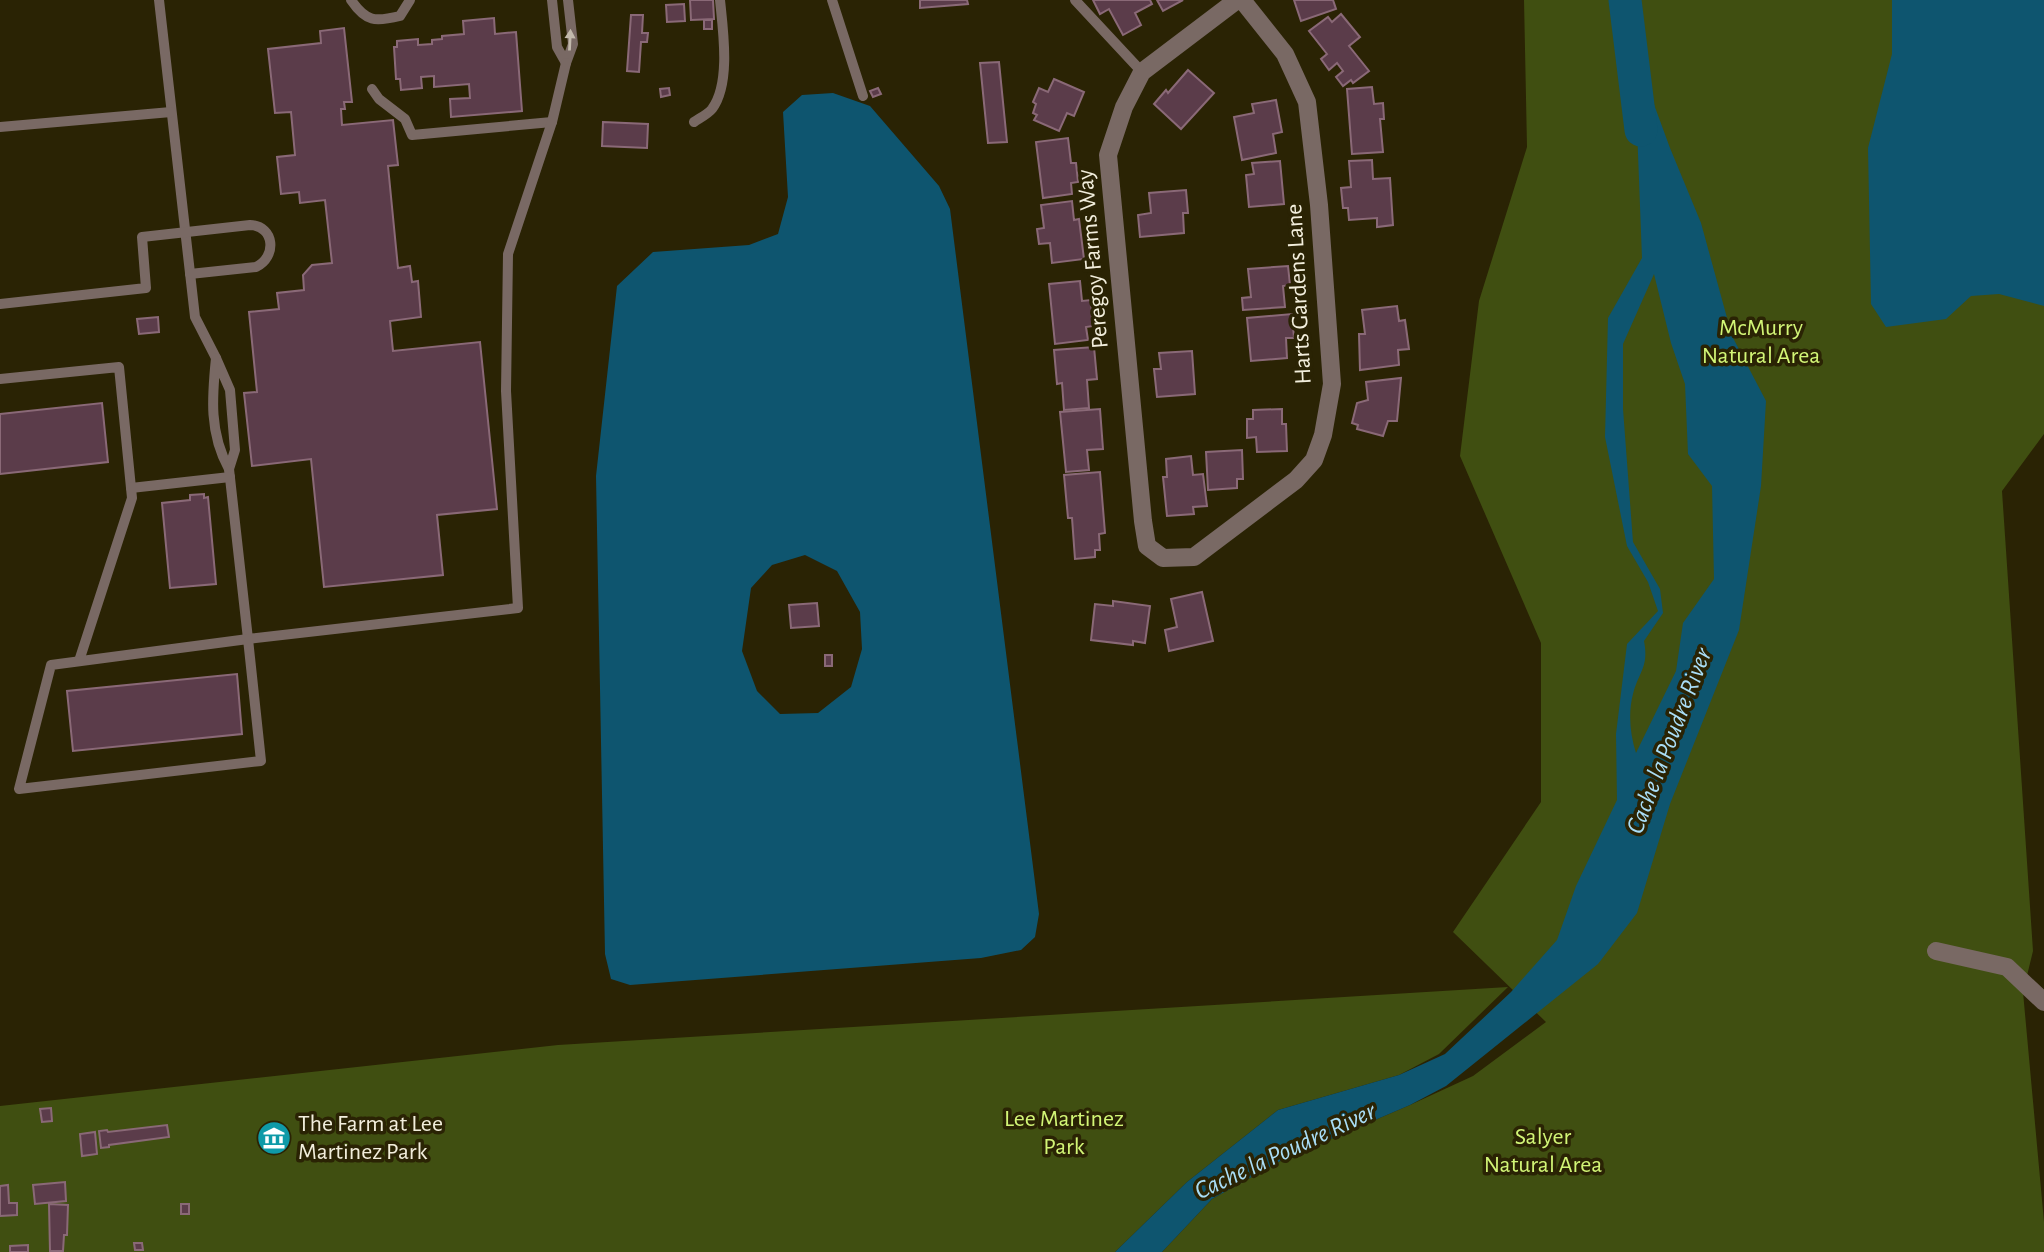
<svg xmlns="http://www.w3.org/2000/svg" width="2044" height="1252" viewBox="0 0 2044 1252" font-family="'Alegreya Sans',sans-serif">
<style>
.green{fill:#404f11}
.water{fill:#0e556f;fill-rule:evenodd}
.lines{fill:none;stroke-linecap:round;stroke-linejoin:round}
.river{stroke:#0e556f;stroke-width:33}
.building{fill:#5b3c4a;stroke:#8a6977;stroke-width:2}
.lane{stroke:#796964;stroke-width:10}
.street{stroke:#796964;stroke-width:18}
.oneway{fill:#c2b9ac}
.labels{text-anchor:middle;dominant-baseline:central;stroke-width:7;stroke-linejoin:round;paint-order:stroke}
.street-label{font-size:24px;fill:#f2eedc;stroke:#2a2304}
.park-label{font-size:24px;fill:#d2f576;stroke:#2a2304}
.poi-label{font-size:24px;fill:#f2eedc;stroke:#2a2304;text-anchor:start}
.water-label{font-size:26px;font-style:italic;fill:#a9ddf6;stroke:#2a2304}
</style>
<rect width="100%" height="100%" fill="#2a2304"/>
<g class="green">
<path d="M 1524,0 L 2044,0 L 2044,434 L 2002,491 L 2033,951 L 2023,992 L 2044,1222 L 2044,1252 L 1162,1252 L 1212,1199 L 1284,1159 L 1410,1105 L 1473,1076 L 1546,1022 L 1453,932 L 1541,802 L 1541,643 L 1460,456 L 1479,301 L 1527,147 Z"/>
<path d="M 1508,987 L 1439,1054 L 1399,1075 L 1278,1110 L 1187,1182 L 1115,1252 L 0,1252 L 0,1106 L 558,1045 Z"/>
</g>
<g class="water">
<path d="M 1892,0 L 2044,0 L 2044,306 L 1999,294 L 1971,296 L 1946,319 L 1886,327 L 1871,304 L 1868,148 L 1892,54 Z"/>
<path d="M 1634,50 L 1670,148 L 1701,223 L 1732,336 L 1766,401 L 1761,486 L 1739,630 L 1670,804 L 1637,913 L 1598,964 L 1446,1086 L 1410,1105 L 1284,1159 L 1212,1199 L 1162,1252 L 1115,1252 L 1187,1182 L 1278,1110 L 1399,1075 L 1445,1054 L 1511,992 L 1557,940 L 1576,886 L 1617,800 L 1616,734 L 1627,644 L 1658,611 L 1648,582 L 1627,546 L 1605,437 L 1608,318 L 1642,258 ZM 1654,274 L 1671,343 L 1685,384 L 1688,454 L 1712,486 L 1714,579 L 1683,623 L 1676,671 L 1636,753 C 1630,734 1628,713 1633,694 C 1639,671 1649,667 1644,641 L 1663,613 L 1660,589 L 1633,542 L 1623,409 L 1623,344 Z"/>
<path d="M 833,93 L 870,106 L 939,186 L 950,209 L 1039,914 L 1035,937 L 1021,950 L 981,958 L 630,985 L 611,979 L 605,954 L 596,476 L 617,286 L 653,252 L 749,245 L 778,234 L 788,197 L 783,112 L 802,95 ZM 805,555 L 837,571 L 860,612 L 862,649 L 851,687 L 818,713 L 780,714 L 757,691 L 742,651 L 751,588 L 772,565 Z"/>
</g>
<g class="lines">
<path class="river" d="M 1625,0 L 1641,130"/>
</g>
<g class="building">
<path d="M 690,0 L 713,0 L 714,19 L 691,20 Z"/>
<path d="M 920,0 L 967,0 L 968,4 L 920,8 Z"/>
<path d="M 1093,0 L 1150,0 L 1152,4 L 1135,13 L 1141,25 L 1123,35 L 1109,9 L 1100,14 Z"/>
<path d="M 1157,0 L 1183,0 L 1163,11 Z"/>
<path d="M 1294,0 L 1333,0 L 1336,9 L 1301,21 Z"/>
<path d="M 684,4 L 685,21 L 667,22 L 666,5 Z"/>
<path d="M 1341,14 L 1360,37 L 1349,46 L 1369,71 L 1353,83 L 1351,80 L 1343,86 L 1336,77 L 1343,71 L 1337,63 L 1329,70 L 1321,59 L 1327,54 L 1309,31 L 1328,17 L 1332,22 Z"/>
<path d="M 631,15 L 643,15 L 642,33 L 648,33 L 647,42 L 641,42 L 639,72 L 627,71 Z"/>
<path d="M 494,18 L 495,34 L 516,32 L 522,111 L 451,117 L 450,99 L 470,98 L 469,84 L 434,87 L 434,76 L 421,77 L 422,88 L 401,90 L 400,79 L 396,79 L 394,47 L 397,47 L 397,41 L 418,39 L 418,45 L 432,44 L 432,40 L 442,39 L 442,36 L 464,34 L 463,21 Z"/>
<rect x="704" y="20" width="8" height="9"/>
<path d="M 344,28 L 352,102 L 344,102 L 345,109 L 341,109 L 342,125 L 393,120 L 398,165 L 388,166 L 398,268 L 410,266 L 412,282 L 418,281 L 421,317 L 390,321 L 393,351 L 480,342 L 497,509 L 437,515 L 443,575 L 324,587 L 311,459 L 252,466 L 244,393 L 257,392 L 249,312 L 279,309 L 277,293 L 304,290 L 303,275 L 312,265 L 332,263 L 325,200 L 300,203 L 299,192 L 281,194 L 277,157 L 295,155 L 291,112 L 275,113 L 268,49 L 321,43 L 320,31 Z"/>
<path d="M 999,62 L 1007,142 L 988,143 L 980,63 Z"/>
<path d="M 1188,70 L 1214,93 L 1181,129 L 1154,104 L 1166,90 L 1168,93 Z"/>
<path d="M 1054,79 L 1084,92 L 1074,116 L 1067,113 L 1059,131 L 1034,120 L 1037,115 L 1033,113 L 1036,104 L 1033,102 L 1039,88 L 1048,92 Z"/>
<path d="M 1372,87 L 1374,104 L 1383,103 L 1384,119 L 1380,119 L 1383,152 L 1352,154 L 1347,89 Z"/>
<path d="M 669,88 L 670,95 L 661,97 L 660,89 Z"/>
<path d="M 878,88 L 881,94 L 873,97 L 870,91 Z"/>
<path d="M 1276,100 L 1282,132 L 1273,134 L 1276,153 L 1242,160 L 1234,117 L 1254,113 L 1252,104 Z"/>
<path d="M 603,122 L 648,124 L 647,148 L 602,146 Z"/>
<path d="M 1068,138 L 1071,163 L 1076,163 L 1078,182 L 1071,183 L 1072,194 L 1043,198 L 1036,142 Z"/>
<path d="M 1372,160 L 1373,179 L 1390,178 L 1393,225 L 1377,227 L 1377,218 L 1349,220 L 1348,208 L 1343,208 L 1341,188 L 1351,187 L 1349,161 Z"/>
<path d="M 1280,161 L 1284,204 L 1249,207 L 1246,175 L 1254,174 L 1252,163 Z"/>
<path d="M 1186,190 L 1188,213 L 1183,213 L 1184,233 L 1140,237 L 1138,215 L 1151,213 L 1149,193 Z"/>
<path d="M 1072,201 L 1074,220 L 1079,219 L 1084,259 L 1052,263 L 1050,243 L 1039,244 L 1037,229 L 1044,228 L 1041,205 Z"/>
<path d="M 1288,266 L 1290,285 L 1283,286 L 1285,307 L 1243,310 L 1242,298 L 1251,297 L 1248,269 Z"/>
<path d="M 1080,281 L 1082,301 L 1091,300 L 1093,326 L 1086,327 L 1088,340 L 1055,344 L 1049,284 Z"/>
<path d="M 1397,306 L 1399,321 L 1405,320 L 1409,349 L 1398,350 L 1399,365 L 1360,370 L 1359,334 L 1365,334 L 1362,310 Z"/>
<path d="M 1292,314 L 1294,338 L 1286,338 L 1287,358 L 1251,361 L 1247,318 Z"/>
<path d="M 158,317 L 159,332 L 139,334 L 137,319 Z"/>
<path d="M 1094,347 L 1097,379 L 1087,380 L 1089,408 L 1064,410 L 1062,383 L 1057,384 L 1054,350 Z"/>
<path d="M 1192,351 L 1195,394 L 1157,397 L 1154,369 L 1161,369 L 1159,353 Z"/>
<path d="M 1401,378 L 1397,421 L 1388,421 L 1383,436 L 1357,429 L 1358,425 L 1352,423 L 1357,403 L 1368,400 L 1366,382 Z"/>
<path d="M 102,403 L 108,462 L 0,474 L 0,414 Z"/>
<path d="M 1100,409 L 1103,449 L 1087,450 L 1089,470 L 1066,472 L 1060,412 Z"/>
<path d="M 1282,409 L 1282,424 L 1286,424 L 1287,451 L 1257,452 L 1256,437 L 1247,438 L 1247,419 L 1253,419 L 1253,410 Z"/>
<path d="M 1242,450 L 1243,479 L 1237,479 L 1237,488 L 1208,490 L 1206,452 Z"/>
<path d="M 1191,456 L 1193,475 L 1203,474 L 1207,506 L 1193,507 L 1194,514 L 1167,516 L 1163,477 L 1167,477 L 1166,459 Z"/>
<path d="M 1100,472 L 1105,533 L 1099,534 L 1100,550 L 1095,550 L 1095,557 L 1075,559 L 1072,518 L 1068,518 L 1064,475 Z"/>
<path d="M 204,494 L 204,498 L 208,497 L 216,584 L 170,588 L 162,503 L 190,500 L 190,495 Z"/>
<path d="M 1202,592 L 1213,641 L 1169,651 L 1165,630 L 1177,627 L 1171,599 Z"/>
<path d="M 1113,601 L 1150,606 L 1145,643 L 1133,641 L 1133,645 L 1091,640 L 1095,604 L 1113,606 Z"/>
<path d="M 817,603 L 819,626 L 791,628 L 789,605 Z"/>
<rect x="825" y="655" width="7" height="11"/>
<path d="M 237,674 L 242,734 L 73,751 L 67,691 Z"/>
<path d="M 51,1108 L 52,1121 L 42,1122 L 40,1109 Z"/>
<path d="M 167,1125 L 169,1137 L 109,1145 L 109,1147 L 101,1148 L 99,1131 L 107,1130 L 108,1132 Z"/>
<path d="M 95,1132 L 97,1154 L 82,1156 L 80,1134 Z"/>
<path d="M 331,1147 L 331,1158 L 324,1159 L 323,1148 Z"/>
<path d="M 65,1182 L 66,1201 L 35,1204 L 33,1185 Z"/>
<path d="M 8,1185 L 9,1203 L 17,1203 L 17,1215 L 0,1216 L 0,1186 Z"/>
<path d="M 49,1204 L 68,1205 L 67,1235 L 64,1235 L 63,1251 L 50,1251 Z"/>
<rect x="181" y="1204" width="8" height="10"/>
<path d="M 134,1243 L 142,1243 L 143,1250 L 135,1250 Z"/>
<path d="M 28,1245 L 28,1252 L 10,1252 L 10,1246 Z"/>
</g>
<g class="lines">
<g class="lane">
<path d="M 159,0 L 195,317 L 216,358"/>
<path d="M 351,0 C 366,22 375,22 400,16 L 410,0"/>
<path d="M 552,0 L 557,47 L 566,63 L 573,44 L 568,0"/>
<path d="M 832,0 L 863,96"/>
<path d="M 1075,0 L 1142,72"/>
<path d="M 372,89 L 379,99 L 405,119 L 412,135 L 552,122"/>
<path d="M 694,122 C 700,118 708,114 712,109 C 731,84 723,30 720,0"/>
<path d="M 0,127 L 171,112"/>
<path d="M 0,304 L 146,288 L 142,237 L 250,225 C 275,226 277,257 256,267 L 190,274"/>
<path d="M 216,358 L 230,390 L 235,450 L 229,469 C 209,433 212,397 216,358 Z"/>
<path d="M 0,379 L 119,367 L 132,498 L 79,661"/>
<path d="M 229,469 L 248,639 L 518,608 L 506,391 L 508,254 L 552,122 L 566,63"/>
<path d="M 131,488 L 230,477"/>
<path d="M 248,639 L 261,761 L 19,789 L 51,665 Z"/>
</g>
<g class="street">
<path d="M 1237,0 L 1142,72 L 1124,107 L 1108,155 L 1143,521 L 1147,546 L 1163,558 L 1194,557 L 1296,480 L 1314,460 L 1323,435 L 1332,384 L 1319,205 L 1307,102 L 1285,54 L 1242,0"/>
<path d="M 1936,951 L 2007,967 L 2044,1002"/>
</g>
</g>
<defs><path id="oneway-solid" d="M-6-.8H1V-3.2L6.5 0L1 3.2V.8H-6Z" transform="scale(1.75)"/></defs>
<use class="oneway" href="#oneway-solid" transform="translate(570 40) rotate(-87)"/>
<defs>
<g id="museum-disc" transform="scale(1.75)"><circle r="9.5" fill="#0f9aa8" stroke="#2a2304"/><path d="M0-6L6-3V-2H-6V-3ZM-5-1h2V3h-2ZM-1-1h2V3h-2ZM3-1h2V3H3ZM-6 4H6V6H-6Z" fill="#fff"/></g>
</defs>
<g fill-rule="evenodd">
<use href="#museum-disc" x="274" y="1138"/>
</g>
<g class="labels">
<g class="street-label">
<text transform="translate(1093 259) rotate(-95)">Peregoy Farms Way</text>
<text transform="translate(1299 294) rotate(-93)">Harts Gardens Lane</text>
</g>
<g class="park-label">
<text x="1761" y="328">McMurry<tspan x="1761" dy="28">Natural Area</tspan></text>
<text x="1064" y="1119">Lee Martinez<tspan x="1064" dy="28">Park</tspan></text>
<text x="1543" y="1137">Salyer<tspan x="1543" dy="28">Natural Area</tspan></text>
</g>
<g class="poi-label">
<text x="298" y="1124">The Farm at Lee<tspan x="298" dy="28">Martinez Park</tspan></text>
</g>
<g class="water-label">
<text transform="translate(1669 741) rotate(-69)">Cache la Poudre River</text>
<text transform="translate(1285 1151) rotate(-25)">Cache la Poudre River</text>
</g>
</g>
</svg>
